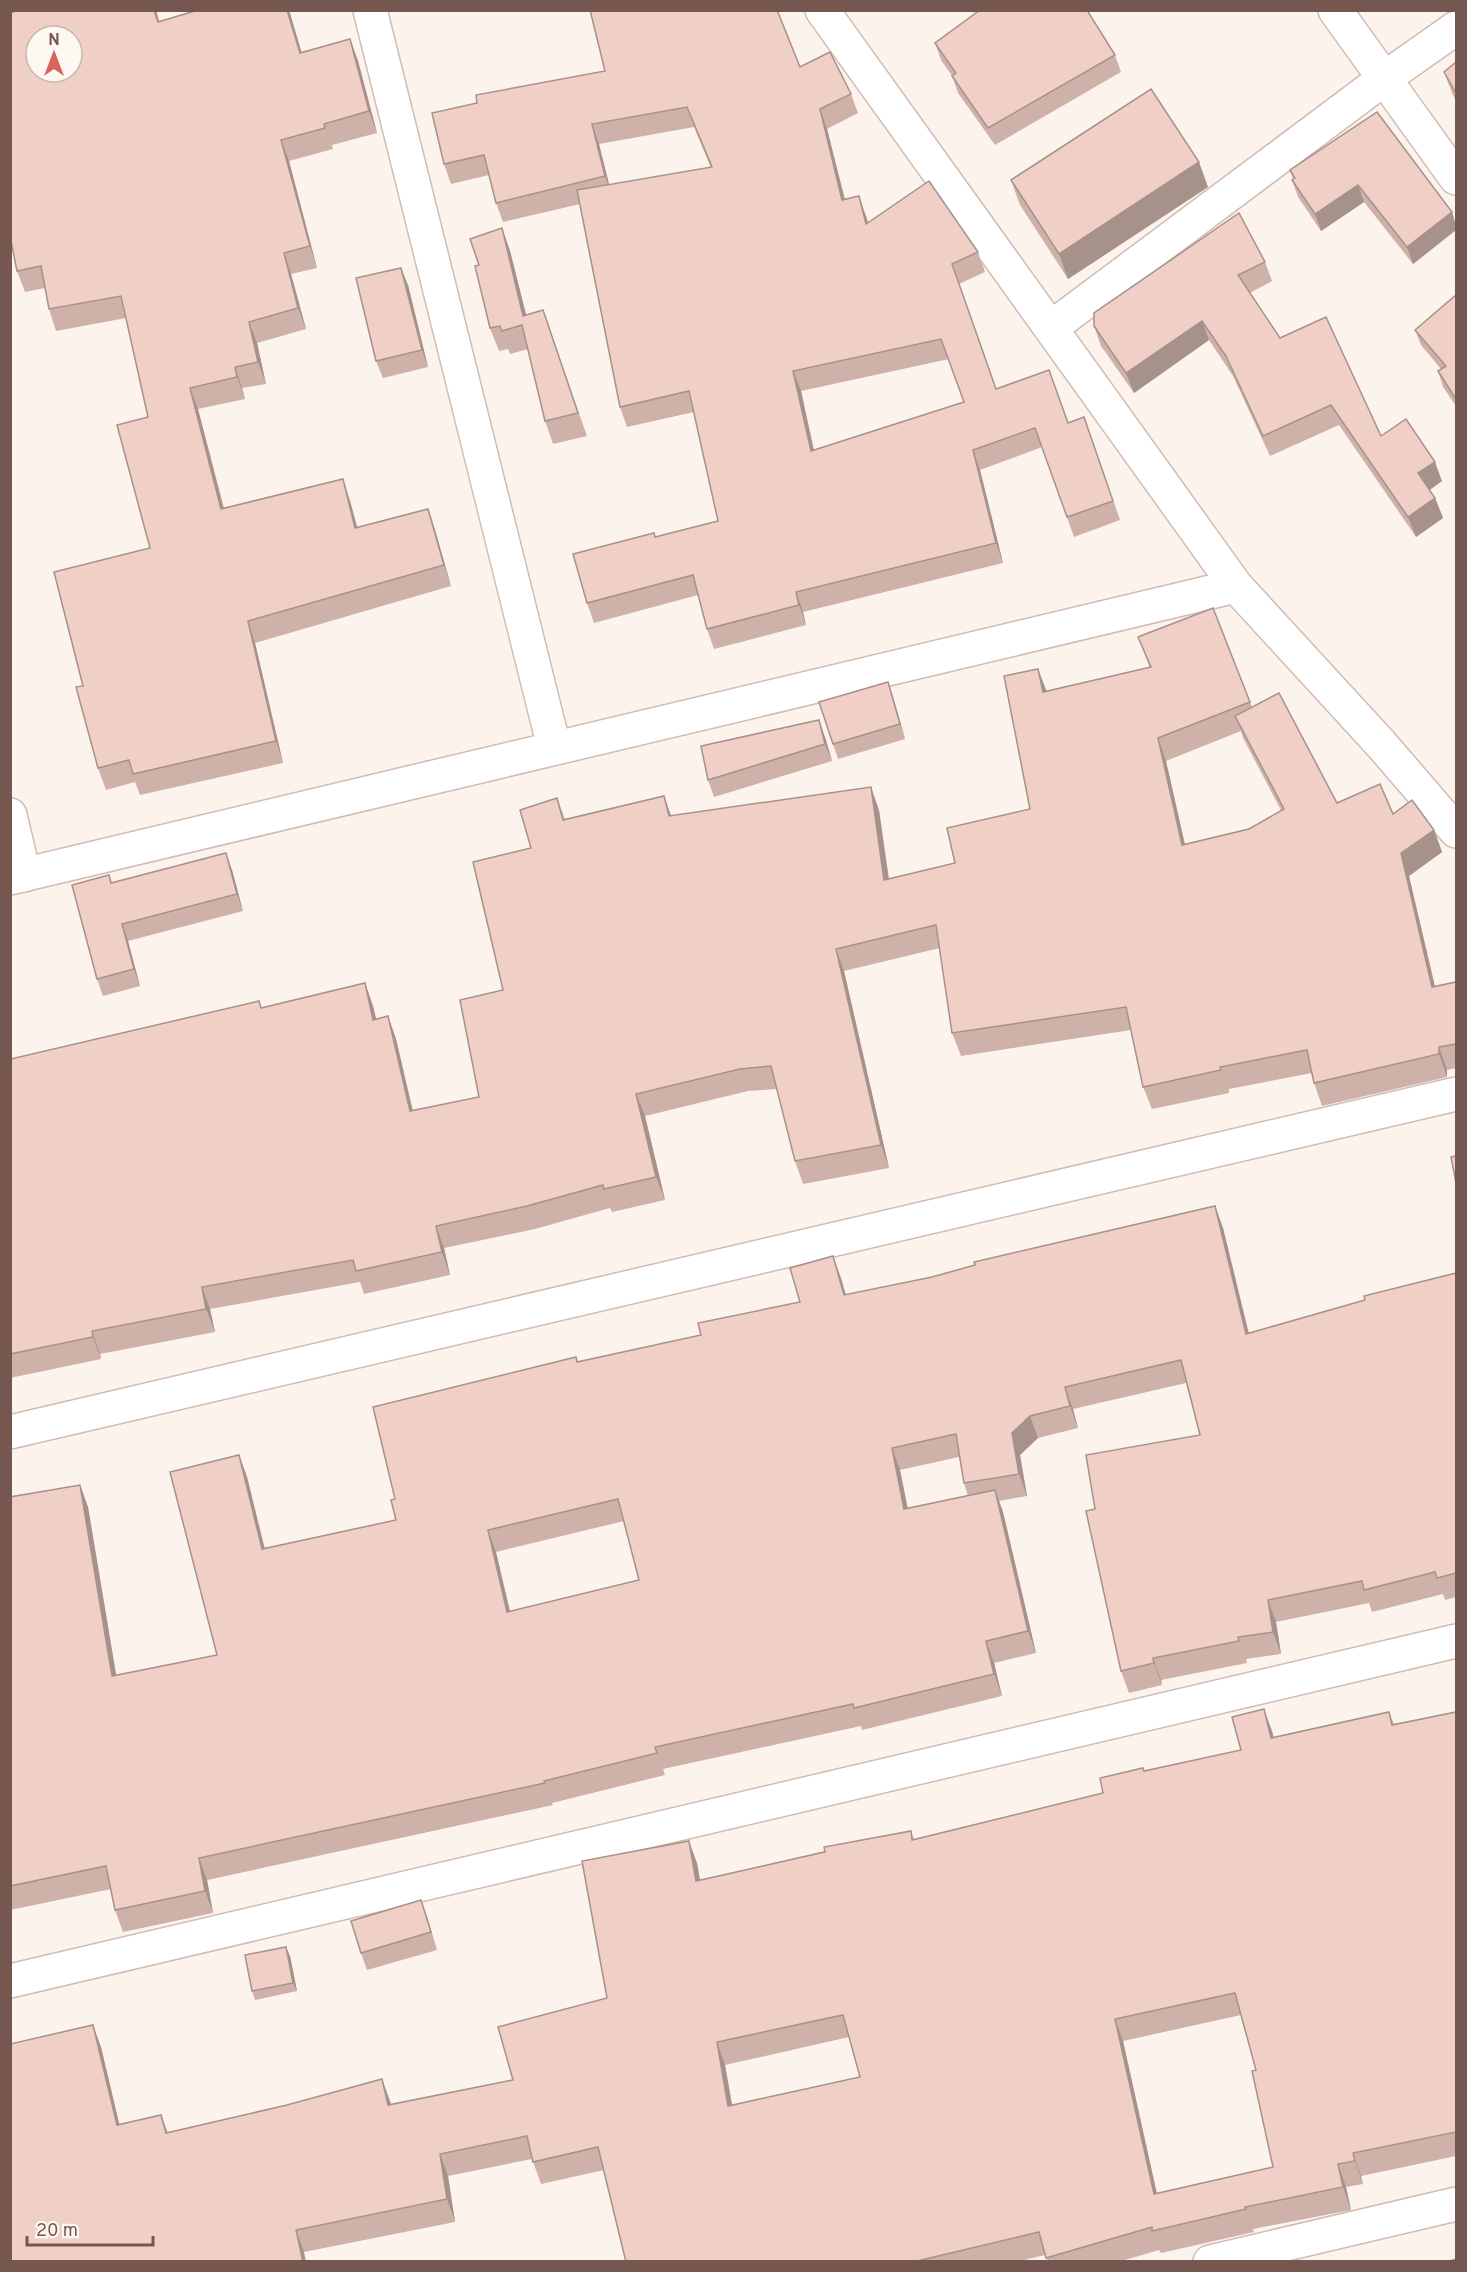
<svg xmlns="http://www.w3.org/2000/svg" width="1467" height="2272" viewBox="0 0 1467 2272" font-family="Overpass,sans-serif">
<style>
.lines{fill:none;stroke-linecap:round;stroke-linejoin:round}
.minor-casing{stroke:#d0bcb4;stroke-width:36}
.minor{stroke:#fff;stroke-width:33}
.wall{fill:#ceb2aa;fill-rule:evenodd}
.shaded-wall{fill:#a7918b}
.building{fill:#efcfc6;stroke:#a7918b;stroke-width:1.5;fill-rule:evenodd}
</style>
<rect width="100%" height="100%" fill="#fcf3ec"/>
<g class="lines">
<g class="minor-casing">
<g id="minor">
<path d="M 370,10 L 554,747"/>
<path d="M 822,10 L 1236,586 L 1381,744 L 1456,831"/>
<path d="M 1335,10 L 1456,178"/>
<path d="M 1052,327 L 1385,78 L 1456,28"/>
<path d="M 10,815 L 24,875"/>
<path d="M 10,878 L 1236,586"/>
<path d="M 10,1432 L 1456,1094"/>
<path d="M 10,1981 L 1456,1641"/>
<path d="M 1210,2262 L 1456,2204"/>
</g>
</g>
<use href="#minor" class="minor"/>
</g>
<g class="wall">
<path d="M 19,10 L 156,10 L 159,21 L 198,10 L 289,10 L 301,52 L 350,39 L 358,61 L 377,133 L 332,145 L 333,149 L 289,161 L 317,268 L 291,274 L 306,329 L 257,343 L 266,384 L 242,388 L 245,399 L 198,409 L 224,508 L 350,501 L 357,527 L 428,509 L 435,530 L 451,586 L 255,643 L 283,763 L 140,795 L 135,782 L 106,790 L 98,768 L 83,686 L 150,548 L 148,417 L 126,318 L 56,331 L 49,309 L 45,288 L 25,292 L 17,271 Z"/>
<path d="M 935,43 L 1115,55 L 1121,72 L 995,145 L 958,93 L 952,76 L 941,60 Z"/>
<path d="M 1456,62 L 1456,101 L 1452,93 L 1444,72 Z"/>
<path d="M 800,67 L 851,94 L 858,113 L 827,129 L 845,200 L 866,216 L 868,222 L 978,252 L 985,272 L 959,284 L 996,389 L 1068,423 L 1084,417 L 1120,520 L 1074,537 L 1042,447 L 980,470 L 1003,563 L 803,612 L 806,625 L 714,649 L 707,629 L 698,595 L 594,623 L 587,603 L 655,537 L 718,521 L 694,412 L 627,427 L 620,407 L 580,204 L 503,222 L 496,203 L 489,175 L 451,184 L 444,164 L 477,103 L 605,71 ZM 694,127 L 711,168 L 609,185 L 599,144 ZM 949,359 L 964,402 L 814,450 L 801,391 Z"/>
<path d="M 1377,112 L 1452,212 L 1456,226 L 1456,230 L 1413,264 L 1364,202 L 1321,231 L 1298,197 L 1292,180 L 1293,179 L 1290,170 Z"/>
<path d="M 1011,180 L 1208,187 L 1068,279 L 1020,205 Z"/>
<path d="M 502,228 L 510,251 L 526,315 L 551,333 L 587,436 L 553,444 L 545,421 L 528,349 L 510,354 L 508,349 L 499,351 L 490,328 L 479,265 Z"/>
<path d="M 1265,262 L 1272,281 L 1250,293 L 1280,338 L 1381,436 L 1442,481 L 1430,490 L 1435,498 L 1443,518 L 1416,537 L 1339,425 L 1270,456 L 1233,376 L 1209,340 L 1134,393 L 1101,346 L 1094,326 Z"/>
<path d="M 408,285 L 428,367 L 383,378 L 376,361 Z"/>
<path d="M 1456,295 L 1456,406 L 1443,387 L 1438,371 L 1441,369 L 1421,345 L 1415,330 Z"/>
<path d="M 1213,608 L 1252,707 L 1337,803 L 1393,814 L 1434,830 L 1442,852 L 1409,876 L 1435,986 L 1456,982 L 1456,1068 L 1447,1070 L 1447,1077 L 1322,1106 L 1314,1083 L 1312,1073 L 1229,1089 L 1229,1093 L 1152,1109 L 1143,1087 L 1131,1030 L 961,1056 L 952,1033 L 940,948 L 844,971 L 889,1168 L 803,1184 L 795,1161 L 777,1089 L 748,1091 L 645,1116 L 665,1200 L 612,1212 L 610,1208 L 535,1229 L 444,1248 L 450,1275 L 364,1294 L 360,1282 L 210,1309 L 215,1332 L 100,1354 L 101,1359 L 10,1378 L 10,1056 L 12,1059 L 262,1008 L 365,983 L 373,1006 L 376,1019 L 388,1016 L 396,1039 L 413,1111 L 479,1097 L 503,990 L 531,848 L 557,798 L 565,819 L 664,796 L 671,816 L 879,810 L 889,879 L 955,863 L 1030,809 L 1046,691 L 1150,668 L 1138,637 ZM 1241,731 L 1243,738 L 1281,810 L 1249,829 L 1185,844 L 1166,761 Z"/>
<path d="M 888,682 L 893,697 L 905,739 L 838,759 L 833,744 Z"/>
<path d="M 825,737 L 832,761 L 714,797 L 708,780 Z"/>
<path d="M 232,870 L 243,911 L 128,941 L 140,986 L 103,996 L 97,979 L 109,875 L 112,883 Z"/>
<path d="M 1215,1206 L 1223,1228 L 1249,1333 L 1365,1300 L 1456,1273 L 1456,1597 L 1445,1600 L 1443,1594 L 1372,1612 L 1369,1603 L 1276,1622 L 1281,1654 L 1246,1659 L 1247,1663 L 1161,1680 L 1162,1685 L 1129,1693 L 1121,1671 L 1095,1509 L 1200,1435 L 1186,1383 L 1073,1409 L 1078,1428 L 1038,1438 L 1020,1455 L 1027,1496 L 999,1501 L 1003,1512 L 1036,1653 L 994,1663 L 1002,1696 L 862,1730 L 861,1726 L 663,1769 L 665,1775 L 552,1803 L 553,1805 L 207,1880 L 213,1913 L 123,1932 L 115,1910 L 111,1889 L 10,1910 L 10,1497 L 80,1485 L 88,1507 L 116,1675 L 217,1655 L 239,1455 L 247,1477 L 265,1549 L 396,1520 L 395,1499 L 576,1357 L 578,1362 L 701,1335 L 800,1302 L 833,1256 L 846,1295 L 932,1277 ZM 959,1457 L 964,1483 L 968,1496 L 908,1509 L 900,1470 ZM 624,1521 L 639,1580 L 510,1611 L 496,1552 Z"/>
<path d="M 1389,1712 L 1394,1724 L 1456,1712 L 1456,2156 L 1361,2176 L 1363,2184 L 1346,2187 L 1351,2210 L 1253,2229 L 1254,2232 L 1161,2253 L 1159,2250 L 1118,2262 L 1048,2262 L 1045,2255 L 1016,2262 L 626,2262 L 604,2170 L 541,2184 L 532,2159 L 448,2176 L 455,2222 L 304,2252 L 10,2262 L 101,2047 L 119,2125 L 161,2115 L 168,2133 L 390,2101 L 391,2105 L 513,2080 L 607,1998 L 697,1863 L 700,1880 L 911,1831 L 914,1839 L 1103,1793 L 1145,1771 L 1241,1750 L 1272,1731 L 1273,1737 ZM 1241,2015 L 1256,2070 L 1273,2167 L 1157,2194 L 1123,2041 ZM 849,2037 L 860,2077 L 732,2105 L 725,2065 Z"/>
<path d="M 421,1900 L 437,1950 L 367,1970 L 361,1953 Z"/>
<path d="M 290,1956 L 297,1991 L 255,2000 L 252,1991 Z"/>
</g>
<g class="shaded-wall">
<path d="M 154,10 L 156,10 L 165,43 Z"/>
<path d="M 287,10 L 289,10 L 308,74 L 300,53 Z"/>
<path d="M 350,39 L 358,61 L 377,133 L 369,111 Z"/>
<path d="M 820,109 L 827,129 L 850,220 L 842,200 Z"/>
<path d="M 592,124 L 599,144 L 612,196 L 605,176 Z"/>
<path d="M 281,140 L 289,161 L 317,268 L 310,246 Z"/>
<path d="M 1199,162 L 1208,187 L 1068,279 L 1059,254 Z"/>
<path d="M 1358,185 L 1364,202 L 1321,231 L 1315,214 Z"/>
<path d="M 859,196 L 866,216 L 873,243 L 866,224 Z"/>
<path d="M 1452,212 L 1456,226 L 1456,230 L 1413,264 L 1407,247 Z"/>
<path d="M 502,228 L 510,251 L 532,338 L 523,316 Z"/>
<path d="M 284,253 L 291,274 L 306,329 L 298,308 Z"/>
<path d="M 401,268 L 408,285 L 428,367 L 422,350 Z"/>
<path d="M 1202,321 L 1209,340 L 1134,393 L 1126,373 Z"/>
<path d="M 249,322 L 257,343 L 266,384 L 258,362 Z"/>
<path d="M 235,367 L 242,388 L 245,399 L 237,377 Z"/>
<path d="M 793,371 L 801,391 L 818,471 L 811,451 Z"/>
<path d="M 190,388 L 198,409 L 229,530 L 221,509 Z"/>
<path d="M 973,450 L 980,470 L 1003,563 L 996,543 Z"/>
<path d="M 1435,462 L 1442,481 L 1425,493 L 1418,473 Z"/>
<path d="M 343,479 L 350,501 L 363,549 L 355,528 Z"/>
<path d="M 1435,498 L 1443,518 L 1416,537 L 1408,517 Z"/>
<path d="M 428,509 L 435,530 L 451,586 L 444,565 Z"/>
<path d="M 796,592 L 803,612 L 806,625 L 799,605 Z"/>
<path d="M 248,621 L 255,643 L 283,763 L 276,741 Z"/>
<path d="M 1038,669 L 1047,692 L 1043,692 Z"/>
<path d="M 888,682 L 893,697 L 905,739 L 900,724 Z"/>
<path d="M 819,720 L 825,737 L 832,761 L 825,744 Z"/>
<path d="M 1158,738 L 1166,761 L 1190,868 L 1182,845 Z"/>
<path d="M 871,787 L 879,810 L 892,903 L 884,880 Z"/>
<path d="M 664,796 L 672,819 L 669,816 Z"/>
<path d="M 1434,830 L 1442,852 L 1409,876 L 1440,1009 L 1432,987 L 1401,853 Z"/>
<path d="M 226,853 L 232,870 L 243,911 L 237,894 Z"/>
<path d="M 122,924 L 128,941 L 140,986 L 134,969 Z"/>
<path d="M 836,949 L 844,971 L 889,1168 L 881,1145 Z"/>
<path d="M 365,983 L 373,1006 L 382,1042 L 373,1020 Z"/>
<path d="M 388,1016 L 396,1039 L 418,1134 L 410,1111 Z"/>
<path d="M 1439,1047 L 1447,1070 L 1447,1077 L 1439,1054 Z"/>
<path d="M 636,1094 L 645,1116 L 665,1200 L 656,1177 Z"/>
<path d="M 1215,1206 L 1223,1228 L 1254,1356 L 1246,1334 Z"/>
<path d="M 436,1226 L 444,1248 L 450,1275 L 442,1252 Z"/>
<path d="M 833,1256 L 841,1278 L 852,1317 L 844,1295 Z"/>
<path d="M 202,1287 L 210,1309 L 215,1332 L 206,1309 Z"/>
<path d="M 92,1331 L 100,1354 L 101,1359 L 93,1337 Z"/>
<path d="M 1065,1387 L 1073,1409 L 1078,1428 L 1070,1406 Z"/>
<path d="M 1030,1416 L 1038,1438 L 1020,1455 L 1027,1496 L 1019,1474 L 1012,1433 Z"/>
<path d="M 892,1448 L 900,1470 L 912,1531 L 904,1509 Z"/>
<path d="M 239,1455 L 247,1477 L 270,1571 L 262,1549 Z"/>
<path d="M 80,1485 L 88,1507 L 120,1698 L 112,1676 Z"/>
<path d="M 995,1490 L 1003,1512 L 1036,1653 L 1028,1631 Z"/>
<path d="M 488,1530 L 496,1552 L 515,1634 L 507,1612 Z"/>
<path d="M 1268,1600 L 1276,1622 L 1281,1654 L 1273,1632 Z"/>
<path d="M 986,1641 L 994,1663 L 1002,1696 L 994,1674 Z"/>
<path d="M 1153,1658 L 1161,1680 L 1162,1685 L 1154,1663 Z"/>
<path d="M 1264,1709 L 1272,1731 L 1279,1760 L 1271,1738 Z"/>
<path d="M 689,1841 L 697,1863 L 704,1903 L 696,1881 Z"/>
<path d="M 199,1858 L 207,1880 L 213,1913 L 205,1891 Z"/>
<path d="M 421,1900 L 427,1917 L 437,1950 L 431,1932 Z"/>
<path d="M 286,1947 L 290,1956 L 297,1991 L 293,1983 Z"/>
<path d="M 1115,2019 L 1123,2041 L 1162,2217 L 1154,2194 Z"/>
<path d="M 93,2025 L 101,2047 L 125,2148 L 117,2125 Z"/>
<path d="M 717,2042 L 725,2065 L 736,2128 L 728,2106 Z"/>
<path d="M 382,2079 L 390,2101 L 397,2128 L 388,2105 Z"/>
<path d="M 161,2115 L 169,2137 L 166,2133 Z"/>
<path d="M 1353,2153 L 1361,2176 L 1363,2184 L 1355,2161 Z"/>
<path d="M 440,2154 L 448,2176 L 455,2222 L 447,2199 Z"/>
<path d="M 1338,2164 L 1346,2187 L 1351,2210 L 1343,2187 Z"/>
<path d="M 296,2230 L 304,2252 L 306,2262 L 303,2262 Z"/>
</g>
<g class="building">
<path d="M 19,10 L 154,10 L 158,22 L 198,10 L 287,10 L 300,53 L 350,39 L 369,111 L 324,124 L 325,128 L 281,140 L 310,246 L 284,253 L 298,308 L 249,322 L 258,362 L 235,367 L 237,377 L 190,388 L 221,509 L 343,479 L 355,528 L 428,509 L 444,565 L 248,621 L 276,741 L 133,774 L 129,760 L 98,768 L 76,687 L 83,686 L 54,572 L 150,548 L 117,425 L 148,417 L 121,296 L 49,309 L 41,266 L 17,271 L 10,236 L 10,13 ZM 36,36 L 72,36 L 72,72 L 36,72 Z"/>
<path d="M 590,10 L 777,10 L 800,67 L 830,52 L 851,94 L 820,109 L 842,200 L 859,196 L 866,224 L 929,181 L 978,252 L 952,264 L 996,389 L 1049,370 L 1068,423 L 1084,417 L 1113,501 L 1067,517 L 1035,428 L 973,450 L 996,543 L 796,592 L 799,605 L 707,629 L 693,575 L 587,603 L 573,554 L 654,533 L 655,537 L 718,521 L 689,391 L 620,407 L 577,190 L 712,167 L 687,107 L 592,124 L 605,176 L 496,203 L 484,155 L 444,164 L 432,113 L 477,103 L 476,95 L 605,71 ZM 941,339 L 964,402 L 811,451 L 793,371 Z"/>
<path d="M 980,10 L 1087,10 L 1115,55 L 988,128 L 952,76 L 956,73 L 935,43 Z"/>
<path d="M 1456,62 L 1456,93 L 1444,72 Z"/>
<path d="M 1151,89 L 1199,162 L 1059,254 L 1011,180 Z"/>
<path d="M 1377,112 L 1452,212 L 1407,247 L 1358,185 L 1315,214 L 1292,180 L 1295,178 L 1290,170 Z"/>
<path d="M 1239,213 L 1265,262 L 1238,275 L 1280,338 L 1326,317 L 1381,436 L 1406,419 L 1435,462 L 1418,473 L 1435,498 L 1408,517 L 1331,405 L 1263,436 L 1226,356 L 1202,321 L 1126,373 L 1094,326 L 1094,313 Z"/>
<path d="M 502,228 L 523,316 L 543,310 L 578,413 L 545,421 L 522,325 L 502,331 L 500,326 L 490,328 L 475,266 L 479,265 L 470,239 Z"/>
<path d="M 401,268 L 422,350 L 376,361 L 356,278 Z"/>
<path d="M 1456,295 L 1456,399 L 1438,371 L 1446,366 L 1415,330 Z"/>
<path d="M 1213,608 L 1250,702 L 1158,738 L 1182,845 L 1249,829 L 1284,809 L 1235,716 L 1279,693 L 1337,803 L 1380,784 L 1393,814 L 1412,800 L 1434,830 L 1401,853 L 1432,987 L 1456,982 L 1456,1044 L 1439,1047 L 1439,1054 L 1314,1083 L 1307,1050 L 1220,1067 L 1221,1070 L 1143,1087 L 1126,1007 L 952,1033 L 936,925 L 836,949 L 881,1145 L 795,1161 L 771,1066 L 740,1069 L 636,1094 L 656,1177 L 604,1189 L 603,1185 L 527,1206 L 436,1226 L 442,1252 L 356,1271 L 353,1260 L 202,1287 L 206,1309 L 92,1331 L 93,1337 L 10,1354 L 10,1057 L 11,1059 L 259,1001 L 261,1008 L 365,983 L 373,1020 L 388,1016 L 410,1111 L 479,1097 L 460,1000 L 503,990 L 473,862 L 531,848 L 520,810 L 557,798 L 563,820 L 664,796 L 669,816 L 871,787 L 884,880 L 955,863 L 947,828 L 1030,809 L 1004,676 L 1038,669 L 1043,692 L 1151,667 L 1138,637 Z"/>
<path d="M 888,682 L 900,724 L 833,744 L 819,702 Z"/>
<path d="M 819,720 L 825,744 L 708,780 L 701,746 Z"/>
<path d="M 226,853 L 237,894 L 122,924 L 134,969 L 97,979 L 72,885 L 109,875 L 111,883 Z"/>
<path d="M 1456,1156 L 1456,1183 L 1451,1157 Z"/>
<path d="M 1215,1206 L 1246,1334 L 1365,1300 L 1364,1296 L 1456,1273 L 1456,1573 L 1437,1578 L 1435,1572 L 1364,1590 L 1362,1581 L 1268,1600 L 1273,1632 L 1238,1637 L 1239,1641 L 1153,1658 L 1154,1663 L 1121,1671 L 1086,1511 L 1095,1509 L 1086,1455 L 1200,1435 L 1181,1360 L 1065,1387 L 1070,1406 L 1030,1416 L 1012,1433 L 1019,1474 L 964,1483 L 956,1434 L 892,1448 L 904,1509 L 995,1490 L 1028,1631 L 986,1641 L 994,1674 L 854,1708 L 853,1704 L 655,1747 L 657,1753 L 544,1781 L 545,1783 L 199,1858 L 205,1891 L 115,1910 L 106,1866 L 10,1886 L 10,1497 L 80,1485 L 112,1676 L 217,1655 L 170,1472 L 239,1455 L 262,1549 L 396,1520 L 391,1500 L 395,1499 L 373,1407 L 576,1357 L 577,1362 L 701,1335 L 698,1323 L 800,1302 L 790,1268 L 833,1256 L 844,1295 L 932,1277 L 975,1265 L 974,1262 ZM 618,1499 L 639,1580 L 507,1612 L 488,1530 Z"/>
<path d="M 1264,1709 L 1271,1738 L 1389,1712 L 1392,1725 L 1456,1712 L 1456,2132 L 1353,2153 L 1355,2161 L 1338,2164 L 1343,2187 L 1245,2207 L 1246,2209 L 1152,2231 L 1152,2227 L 1046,2258 L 1039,2232 L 913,2262 L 626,2262 L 598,2147 L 533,2162 L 527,2136 L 440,2154 L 447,2199 L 296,2230 L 303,2262 L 10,2262 L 10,2044 L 93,2025 L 117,2125 L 161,2115 L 166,2133 L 287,2105 L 382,2079 L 388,2105 L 513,2080 L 498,2027 L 607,1998 L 582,1861 L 689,1841 L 696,1881 L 825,1852 L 824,1847 L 911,1831 L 912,1840 L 1103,1793 L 1100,1778 L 1143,1768 L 1144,1771 L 1241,1750 L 1232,1717 ZM 1235,1993 L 1256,2070 L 1252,2071 L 1273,2167 L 1154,2194 L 1115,2019 ZM 843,2015 L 860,2077 L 728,2106 L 717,2042 Z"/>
<path d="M 421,1900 L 431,1932 L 361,1953 L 351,1921 Z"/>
<path d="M 286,1947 L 293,1983 L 252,1991 L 245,1955 Z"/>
<path d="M 1456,2259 L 1456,2262 L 1446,2262 Z"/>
</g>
<rect width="1467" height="2272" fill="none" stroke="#765750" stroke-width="24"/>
<g transform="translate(54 54)"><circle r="28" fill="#fef8f3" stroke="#c8b8b2" stroke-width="1.5"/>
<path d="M0-4.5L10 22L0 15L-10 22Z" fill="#db635c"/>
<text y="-9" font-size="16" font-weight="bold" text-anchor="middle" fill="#765750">N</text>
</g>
<path d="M27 2236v9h126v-9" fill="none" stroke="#765750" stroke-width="3"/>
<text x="36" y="2236" font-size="18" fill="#765750" stroke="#fef8f3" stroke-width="4.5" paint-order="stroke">20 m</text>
</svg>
